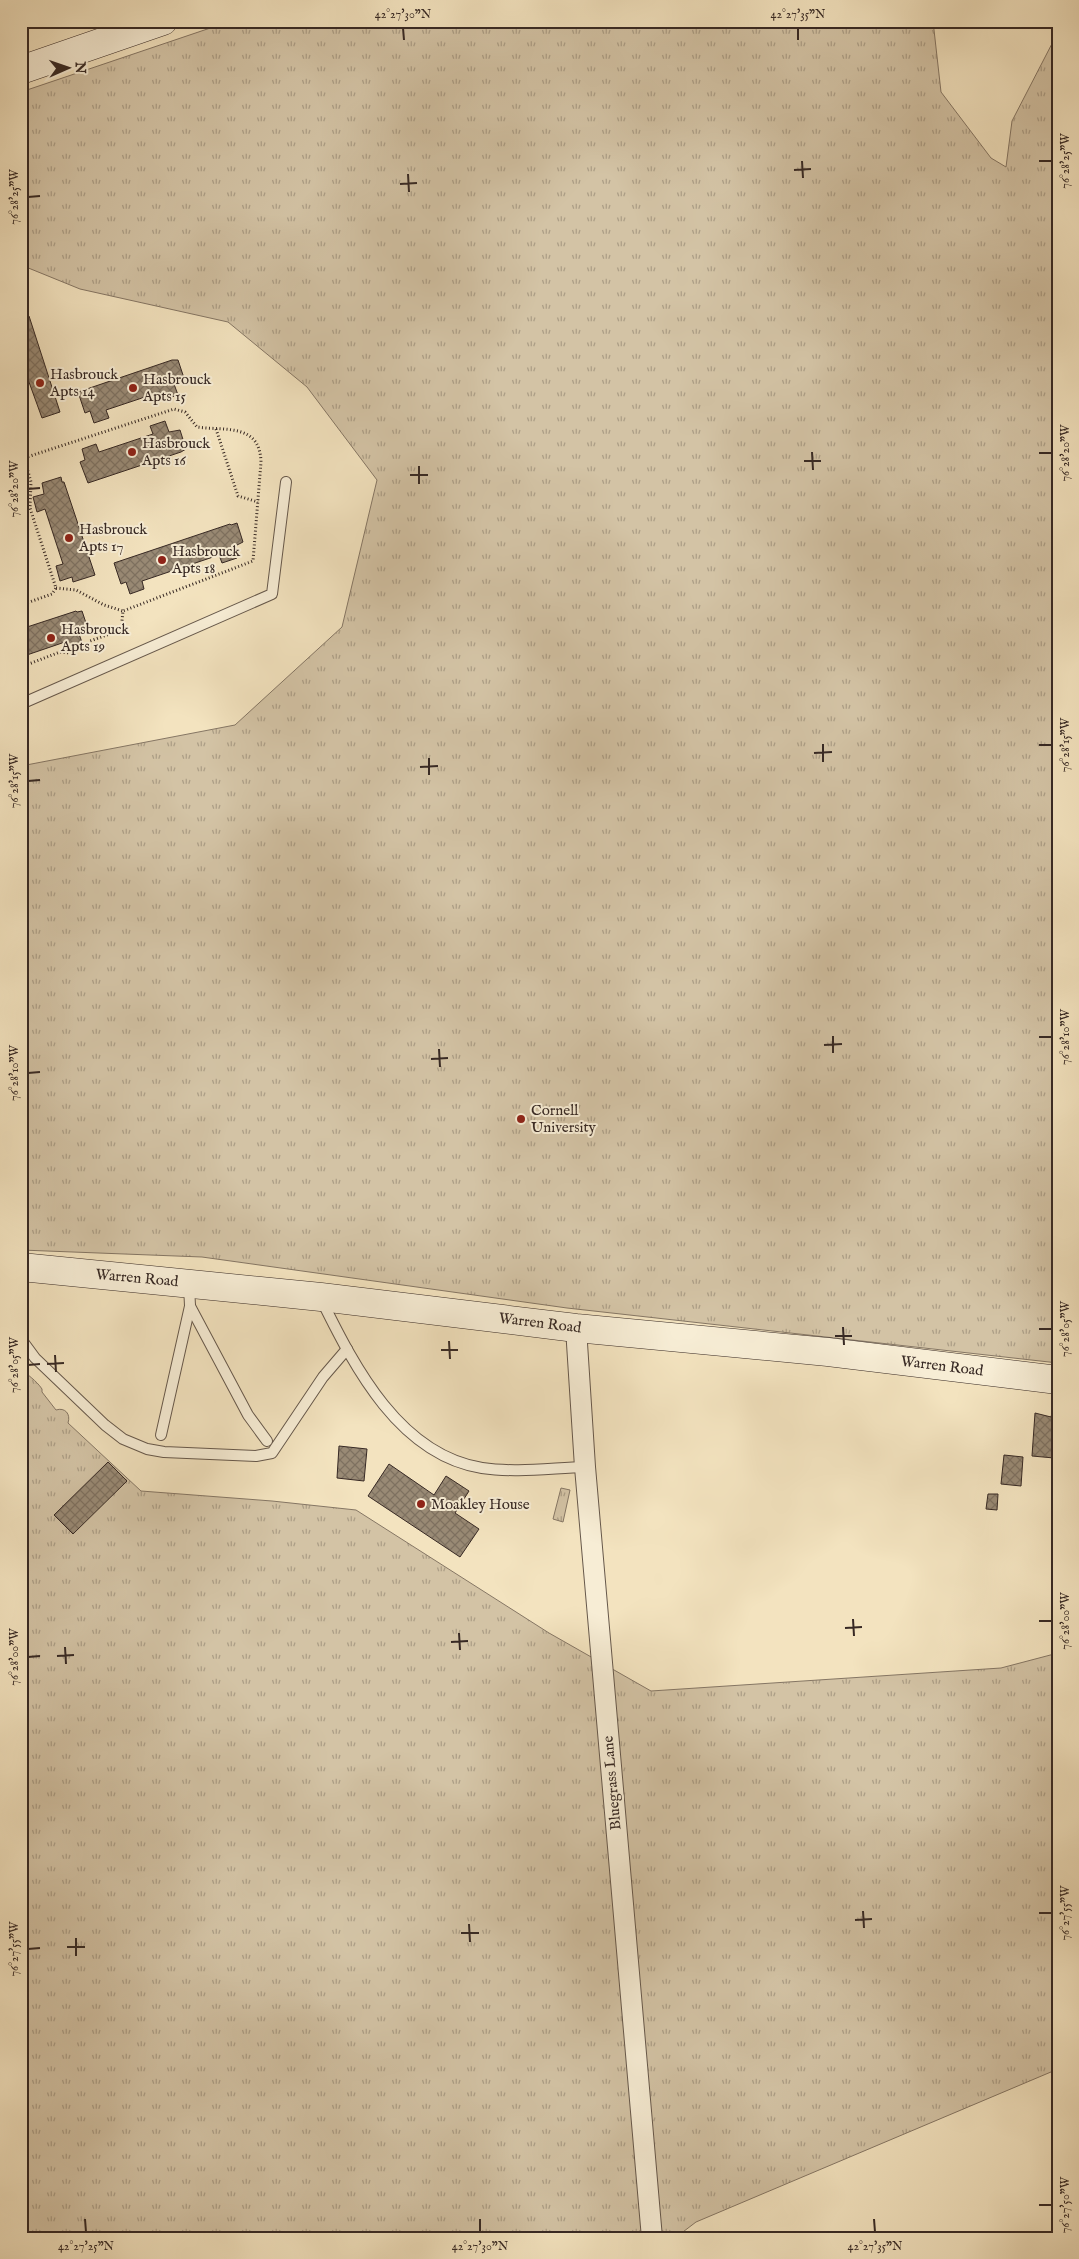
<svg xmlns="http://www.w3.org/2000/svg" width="1079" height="2259" viewBox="0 0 1079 2259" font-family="'IM FELL English',serif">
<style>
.grass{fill:url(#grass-tufts);stroke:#857664}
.building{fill:url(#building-cross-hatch);stroke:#372924}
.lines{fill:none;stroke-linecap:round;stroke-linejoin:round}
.lane-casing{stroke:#66584b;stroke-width:12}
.street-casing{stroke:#66584b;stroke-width:22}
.secondary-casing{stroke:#372924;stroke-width:29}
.path{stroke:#372924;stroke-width:3;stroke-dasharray:1 2.5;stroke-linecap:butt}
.lane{stroke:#f7edd5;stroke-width:10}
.street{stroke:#f7edd5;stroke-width:20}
.secondary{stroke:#f7edd5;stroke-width:28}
.ticks{fill:none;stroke:#372924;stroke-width:2}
.poi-dot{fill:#8f2418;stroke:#f7edd5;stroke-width:2}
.labels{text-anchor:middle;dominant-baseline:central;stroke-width:4;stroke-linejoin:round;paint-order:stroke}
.poi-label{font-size:15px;fill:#372924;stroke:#f7edd5;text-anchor:start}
.street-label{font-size:15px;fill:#372924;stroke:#f7edd5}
.neatline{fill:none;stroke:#372924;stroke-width:2}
.ticks-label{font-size:12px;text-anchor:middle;fill:#372924}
</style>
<defs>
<pattern id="grass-tufts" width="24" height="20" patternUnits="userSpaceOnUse" patternTransform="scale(1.25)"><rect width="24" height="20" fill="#d3c3a5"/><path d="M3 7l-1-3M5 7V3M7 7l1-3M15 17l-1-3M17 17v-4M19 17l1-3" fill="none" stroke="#ac9e86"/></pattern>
<pattern id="building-cross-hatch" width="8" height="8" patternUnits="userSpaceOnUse" patternTransform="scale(1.25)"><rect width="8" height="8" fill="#998a75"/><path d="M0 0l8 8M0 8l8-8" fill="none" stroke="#7e7160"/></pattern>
</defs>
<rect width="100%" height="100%" fill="#f3e3bf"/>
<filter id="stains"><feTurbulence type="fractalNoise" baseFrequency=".004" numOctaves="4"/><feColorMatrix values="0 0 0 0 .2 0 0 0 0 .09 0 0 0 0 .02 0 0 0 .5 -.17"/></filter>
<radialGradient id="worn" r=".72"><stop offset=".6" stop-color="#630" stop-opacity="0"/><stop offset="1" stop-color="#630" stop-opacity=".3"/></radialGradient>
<g class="grass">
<path d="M 231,21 L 933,21 L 941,92 L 991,158 L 1006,167 L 1012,121 L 1058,32 L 1058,1363 L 567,1308 L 202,1257 L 21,1250 L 21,766 L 235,725 L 342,627 L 377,480 L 307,387 L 228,322 L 80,289 L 21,265 L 21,92 Z"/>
<path d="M 21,1368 C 28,1376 36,1380 42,1389 L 42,1392 L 56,1410 C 65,1407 71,1414 68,1423 L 141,1491 L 272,1501 L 356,1510 L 549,1633 L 651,1691 L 1001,1668 L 1058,1653 L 1058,2069 L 696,2222 L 675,2238 L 21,2238 Z"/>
<path d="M 561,1488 L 570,1490 L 563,1522 L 553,1519 Z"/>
</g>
<g class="building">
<path d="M 973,21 L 1000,21 L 974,26 Z"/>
<path d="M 29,316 L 60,412 L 42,418 L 21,360 L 21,319 Z"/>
<path d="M 172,360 L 178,360 L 184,378 L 174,384 L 178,395 L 163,400 L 160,392 L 106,410 L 109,418 L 94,423 L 90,411 L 85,413 L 78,392 Z"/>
<path d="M 165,421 L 169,432 L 180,430 L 186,449 L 181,452 L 88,483 L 80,462 L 85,460 L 82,449 L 96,444 L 99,452 L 153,434 L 150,426 Z"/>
<path d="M 61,477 L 62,482 L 64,482 L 95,575 L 73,582 L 72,577 L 60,581 L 56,566 L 63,564 L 45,509 L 37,512 L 33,497 L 44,494 L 42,483 Z"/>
<path d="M 237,523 L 243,542 L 233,547 L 237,558 L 222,563 L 219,555 L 142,581 L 144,589 L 130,594 L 126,582 L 121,584 L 114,563 L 230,524 L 231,525 Z"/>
<path d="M 76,611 L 77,612 L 82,611 L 88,629 L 79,634 L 83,645 L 68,650 L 65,642 L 21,657 L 21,629 Z"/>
<path d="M 1035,1413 L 1051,1417 L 1052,1413 L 1058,1413 L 1058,1437 L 1055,1437 L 1054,1458 L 1032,1456 Z"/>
<path d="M 339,1446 L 367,1449 L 364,1481 L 337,1478 Z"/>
<path d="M 1004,1455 L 1023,1457 L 1021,1486 L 1001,1484 Z"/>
<path d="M 108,1462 L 127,1481 L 73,1534 L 54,1515 Z"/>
<path d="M 389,1464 L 434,1495 L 446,1476 L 469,1491 L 455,1513 L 479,1529 L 460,1557 L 368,1496 Z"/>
<path d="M 988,1494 L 998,1494 L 997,1510 L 986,1509 Z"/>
</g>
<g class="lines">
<g class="lane-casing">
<g id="lane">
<path d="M 21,704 L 272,594 L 286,482"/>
<path d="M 189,1285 L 190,1306 L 248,1415 L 267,1441"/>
<path d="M 322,1301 C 355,1368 400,1455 482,1468 C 515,1473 551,1468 585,1467"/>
<path d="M 21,1339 L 35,1358 L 105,1425 L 123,1439 L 147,1449 L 164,1452 L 256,1456 L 272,1453 L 323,1377 L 347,1349"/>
<path d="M 161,1435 L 190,1306"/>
</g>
</g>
<g class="street-casing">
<path id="street" d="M 576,1328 L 585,1467 L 652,2238"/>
</g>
<g class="secondary-casing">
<g id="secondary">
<path d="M 21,70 L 163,21"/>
<path d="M 21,1267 L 321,1297 L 576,1328 L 828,1352 L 1058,1380"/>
</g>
</g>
<g class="path">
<path d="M 216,429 L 238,496 L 258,502"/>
<path d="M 21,447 L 31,482 L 30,508 L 56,588 L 52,594 L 21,605"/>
<path d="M 56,588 L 76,590 L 104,605 L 123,611"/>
<path d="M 21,667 L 60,652 L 70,653 L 86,648 L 90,641 L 121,630 L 123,611 L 253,561 L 261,462 C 260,423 225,431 197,427 L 185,412 L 174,409 L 24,458"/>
</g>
<use href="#lane" class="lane"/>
<use href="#street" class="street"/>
<use href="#secondary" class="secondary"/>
</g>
<path class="ticks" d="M 403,28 L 404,40M 798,28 L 798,40M 802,161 L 803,178M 1039,161 L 1052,161M 794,170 L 811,169M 408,174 L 409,192M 400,184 L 417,183M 28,197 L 40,196M 812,452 L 813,470M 1039,453 L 1052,453M 804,461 L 821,461M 419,466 L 419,484M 410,475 L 428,475M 28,489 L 40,488M 823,744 L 823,762M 1039,745 L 1052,745M 814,753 L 832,752M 429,758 L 429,775M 420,767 L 438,766M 28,781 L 40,780M 833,1036 L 833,1053M 1039,1037 L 1052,1037M 824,1045 L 842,1044M 439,1049 L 440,1067M 431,1059 L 448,1058M 28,1073 L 40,1072M 843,1327 L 844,1345M 1039,1329 L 1052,1329M 835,1336 L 852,1336M 449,1341 L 450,1359M 441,1350 L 458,1350M 55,1355 L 56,1372M 47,1364 L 64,1363M 28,1365 L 40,1364M 853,1619 L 854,1636M 1039,1621 L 1052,1621M 845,1628 L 862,1627M 459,1633 L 460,1650M 451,1642 L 468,1641M 65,1647 L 66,1664M 57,1656 L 74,1655M 28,1657 L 40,1656M 863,1911 L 864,1928M 1039,1913 L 1052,1913M 855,1920 L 872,1919M 469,1924 L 470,1942M 461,1933 L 479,1933M 76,1938 L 76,1956M 67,1947 L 85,1947M 28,1949 L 40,1948M 1039,2205 L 1052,2205M 85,2219 L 86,2232M 480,2219 L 480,2232M 874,2219 L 875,2232"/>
<g class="poi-dot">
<circle cx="40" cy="383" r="5"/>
<circle cx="133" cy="388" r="5"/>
<circle cx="132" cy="452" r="5"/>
<circle cx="69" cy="538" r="5"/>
<circle cx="162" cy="560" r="5"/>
<circle cx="51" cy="638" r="5"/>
<circle cx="521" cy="1119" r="5"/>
<circle cx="421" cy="1504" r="5"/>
</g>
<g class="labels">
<g class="poi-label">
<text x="50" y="374">Hasbrouck<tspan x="50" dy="17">Apts 14</tspan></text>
<text x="143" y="379">Hasbrouck<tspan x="143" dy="17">Apts 15</tspan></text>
<text x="142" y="443">Hasbrouck<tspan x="142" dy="17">Apts 16</tspan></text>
<text x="79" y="529">Hasbrouck<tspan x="79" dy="17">Apts 17</tspan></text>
<text x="172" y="551">Hasbrouck<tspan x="172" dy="17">Apts 18</tspan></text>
<text x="61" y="629">Hasbrouck<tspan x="61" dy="17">Apts 19</tspan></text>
<text x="531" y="1110">Cornell<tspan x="531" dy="17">University</tspan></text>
<text x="431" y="1504">Moakley House</text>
</g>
<g class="street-label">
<text transform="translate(137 1278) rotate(5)">Warren Road</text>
<text transform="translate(540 1323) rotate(7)">Warren Road</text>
<text transform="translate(942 1366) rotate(7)">Warren Road</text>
<text transform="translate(612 1783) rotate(-95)">Bluegrass Lane</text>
</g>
</g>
<rect width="1079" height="2259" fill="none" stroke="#f3e3bf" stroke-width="55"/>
<g transform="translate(68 68) rotate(88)" stroke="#f7edd5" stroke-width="4" paint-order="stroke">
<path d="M0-4L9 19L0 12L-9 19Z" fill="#372924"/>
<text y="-8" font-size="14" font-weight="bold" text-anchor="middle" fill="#372924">N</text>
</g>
<rect x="28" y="28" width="1024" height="2204" class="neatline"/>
<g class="ticks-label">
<text x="403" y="18">42°27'30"N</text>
<text x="798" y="18">42°27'35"N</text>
<text transform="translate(1065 161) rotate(-90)" y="4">76°28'25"W</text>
<text transform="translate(14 197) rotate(-90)" y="4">76°28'25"W</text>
<text transform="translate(1065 453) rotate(-90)" y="4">76°28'20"W</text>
<text transform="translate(14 489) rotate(-90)" y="4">76°28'20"W</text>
<text transform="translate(1065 745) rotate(-90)" y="4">76°28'15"W</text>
<text transform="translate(14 781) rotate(-90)" y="4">76°28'15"W</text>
<text transform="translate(1065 1037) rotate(-90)" y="4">76°28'10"W</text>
<text transform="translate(14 1073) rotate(-90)" y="4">76°28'10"W</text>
<text transform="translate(1065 1329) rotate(-90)" y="4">76°28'05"W</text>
<text transform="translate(14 1365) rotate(-90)" y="4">76°28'05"W</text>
<text transform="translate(1065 1621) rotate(-90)" y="4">76°28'00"W</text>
<text transform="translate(14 1657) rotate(-90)" y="4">76°28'00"W</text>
<text transform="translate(1065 1913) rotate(-90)" y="4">76°27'55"W</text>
<text transform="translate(14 1949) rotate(-90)" y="4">76°27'55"W</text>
<text transform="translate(1065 2205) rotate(-90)" y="4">76°27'50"W</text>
<text x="86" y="2250">42°27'25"N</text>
<text x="480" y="2250">42°27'30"N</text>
<text x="875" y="2250">42°27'35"N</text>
</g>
<rect width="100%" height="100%" filter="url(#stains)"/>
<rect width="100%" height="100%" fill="url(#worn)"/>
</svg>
